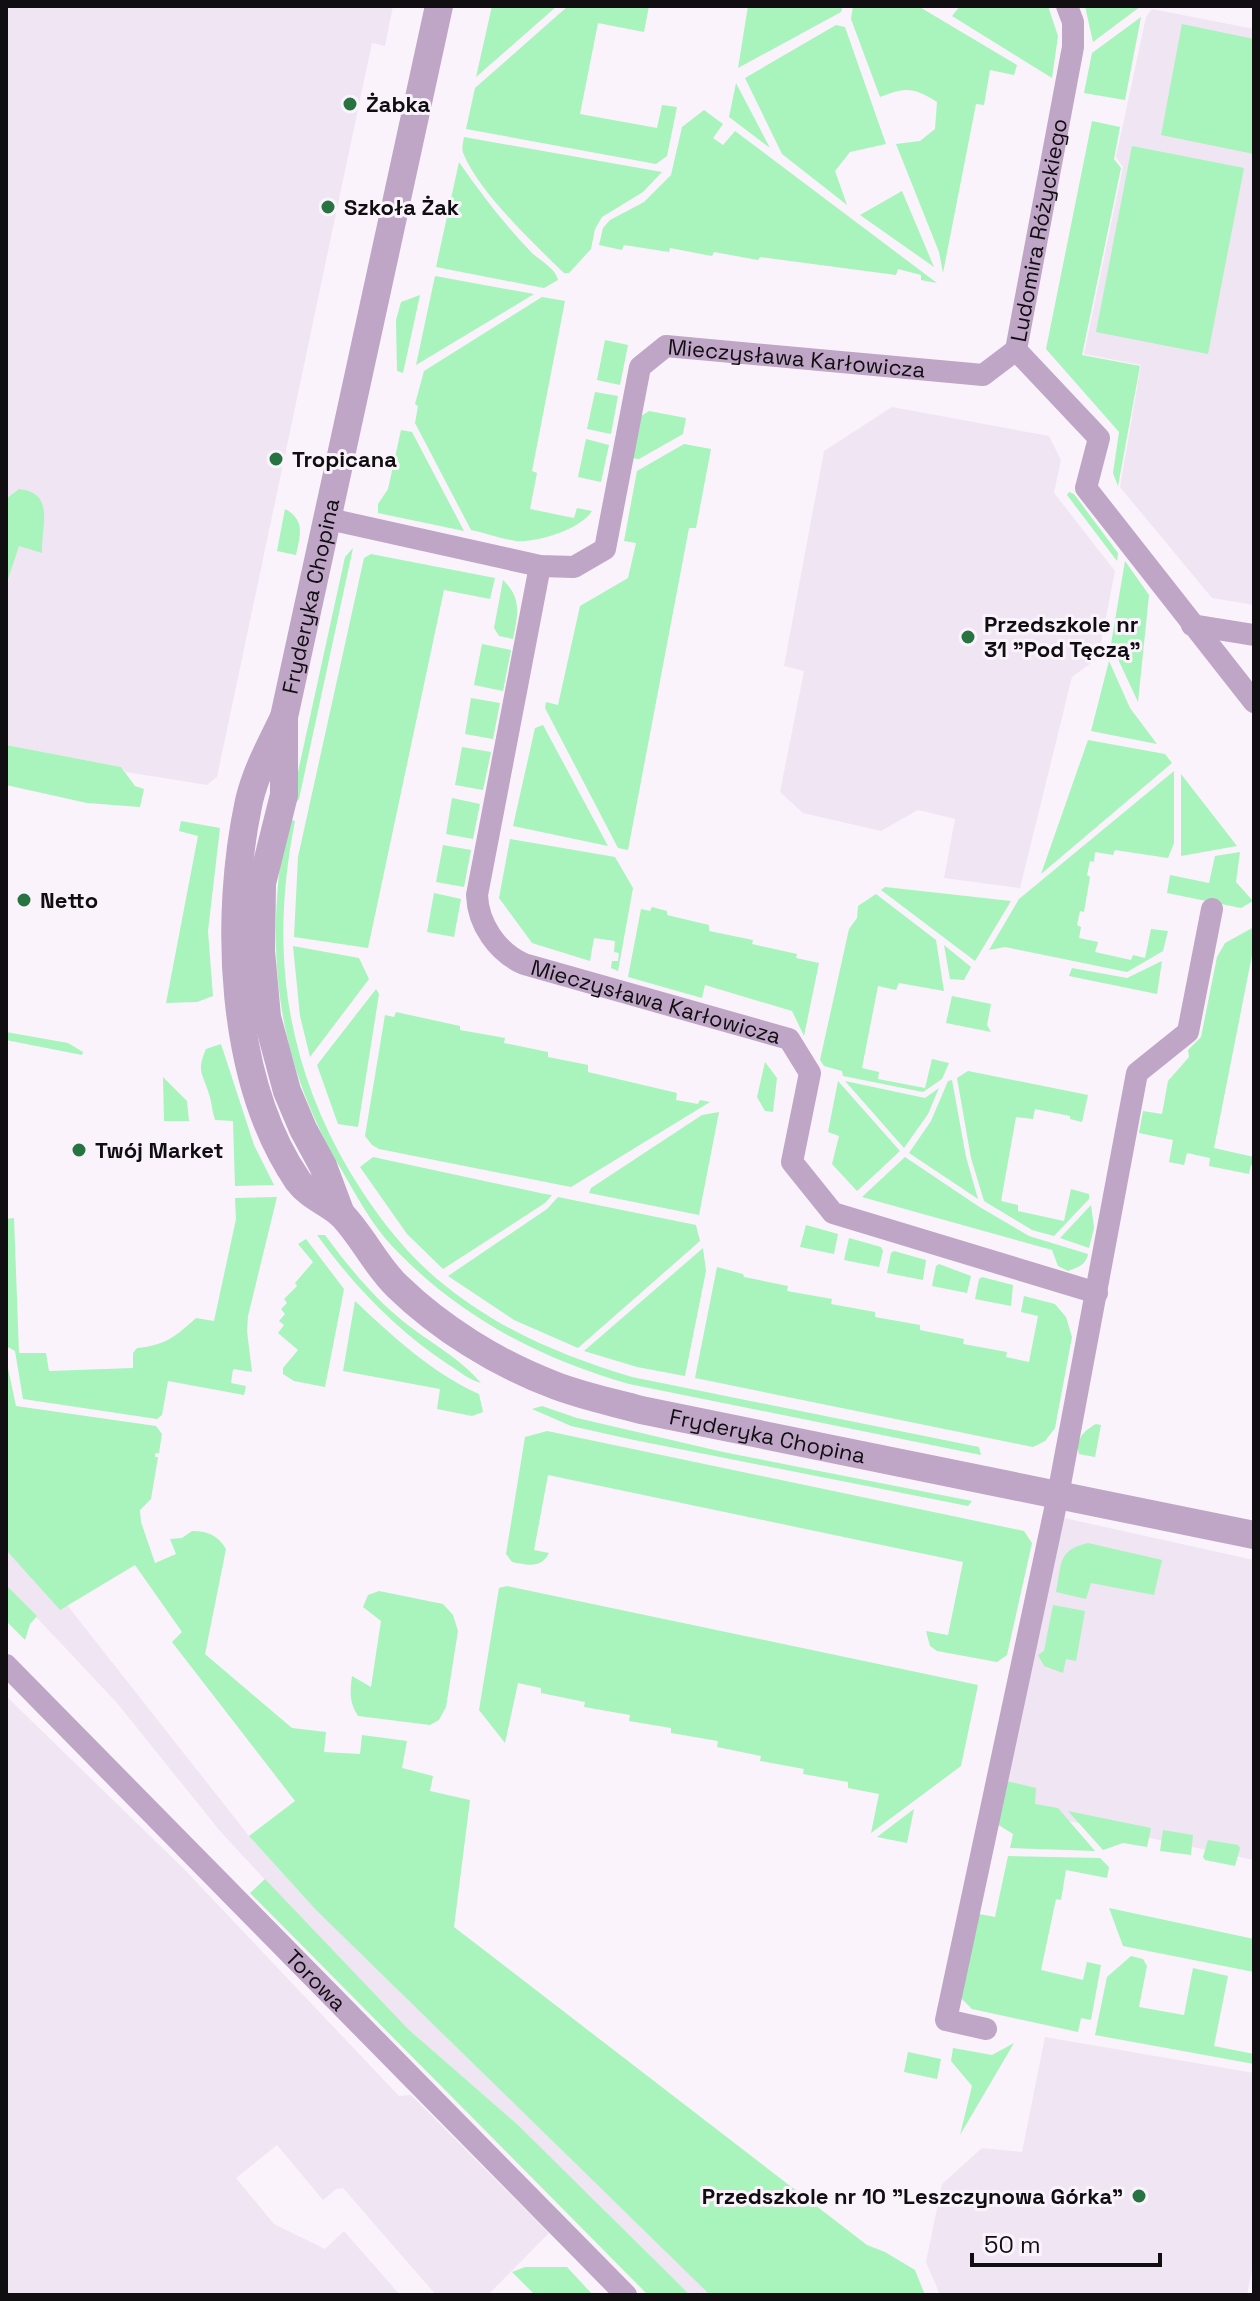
<svg xmlns="http://www.w3.org/2000/svg" width="1260" height="2301" viewBox="0 0 1260 2301" font-family="'Space Grotesk',sans-serif">
<style>
.built{fill:#f0e5f3}
.green{fill:#a9f3bc}
.lines{fill:none;stroke-linecap:round;stroke-linejoin:round}
.minor{stroke:#bfa5c6;stroke-width:22}
.tertiary{stroke:#bfa5c6;stroke-width:28}
.poi-dot{fill:#277342;stroke:#faf3fc;stroke-width:3}
.labels{text-anchor:middle;dominant-baseline:central;stroke-width:6;stroke-linejoin:round;paint-order:stroke}
.poi-label{font-size:22px;font-weight:bold;fill:#100e10;stroke:#faf3fc;text-anchor:start}
.street-label{font-size:22px;fill:#100e10;stroke:#faf3fc}
</style>
<rect width="100%" height="100%" fill="#faf3fc"/>
<g class="built">
<path d="M 6,6 L 393,6 L 385,46 L 372,43 L 217,777 L 207,785 L 126,772 L 121,767 L 6,745 Z"/>
<path d="M 1152,9 L 1254,29 L 1254,605 L 1212,598 L 1120,487 L 1141,365 L 1084,354 L 1123,167 L 1116,157 L 1146,17 Z"/>
<path d="M 892,407 L 1049,436 L 1061,460 L 1054,493 L 1115,571 L 1098,658 L 1072,677 L 1020,888 L 944,878 L 955,819 L 918,810 L 881,831 L 803,813 L 780,792 L 804,671 L 784,666 L 824,451 Z"/>
<path d="M 1064,1518 L 1254,1560 L 1254,1860 L 998,1806 Z"/>
<path d="M 6,1550 L 59,1609 L 67,1605 L 249,1836 L 316,1910 L 710,2295 L 690,2295 L 518,2125 L 408,2029 L 339,1960 L 220,1831 L 117,1703 L 6,1585 Z"/>
<path d="M 6,1696 L 183,1868 L 399,2096 L 411,2095 L 549,2233 L 488,2295 L 436,2295 L 343,2188 L 336,2189 L 323,2200 L 277,2145 L 236,2178 L 274,2224 L 325,2249 L 344,2231 L 400,2295 L 6,2295 Z"/>
<path d="M 1045,2037 L 1254,2073 L 1254,2260 L 1247,2295 L 940,2295 L 926,2262 L 942,2184 L 982,2148 L 1022,2152 Z"/>
</g>
<g class="green">
<path d="M 492,6 L 557,6 L 476,77 Z"/>
<path d="M 568,6 L 649,6 L 644,32 L 598,23 L 580,114 L 657,128 L 662,105 L 677,107 L 667,156 L 656,164 L 466,129 L 475,88 Z"/>
<path d="M 748,6 L 843,6 L 841,12 L 738,68 Z"/>
<path d="M 853,6 L 918,6 L 1017,65 L 1014,75 L 990,70 L 984,105 L 976,104 L 943,273 L 939,252 L 896,144 L 920,141 L 935,129 L 937,102 C 913,87 906,87 880,97 L 851,19 Z"/>
<path d="M 960,6 L 1048,6 L 1058,36 L 1052,78 L 952,16 Z"/>
<path d="M 1085,6 L 1141,6 L 1093,42 Z"/>
<path d="M 1141,17 L 1125,100 L 1084,93 L 1092,53 Z"/>
<path d="M 1182,24 L 1254,39 L 1254,154 L 1161,135 Z"/>
<path d="M 836,25 L 845,27 L 886,144 L 850,152 L 835,171 L 847,205 L 782,154 L 745,78 Z"/>
<path d="M 736,83 L 770,148 L 729,117 Z"/>
<path d="M 704,110 L 723,124 L 713,138 L 723,145 L 735,131 L 937,283 L 921,280 L 921,275 L 898,269 L 896,275 L 760,257 L 758,260 L 714,252 L 712,256 L 670,248 L 669,252 L 624,245 L 622,250 L 599,245 L 603,228 L 610,220 L 644,202 L 671,175 L 682,127 Z"/>
<path d="M 1092,121 L 1120,127 L 1114,159 L 1121,168 L 1082,355 L 1140,366 L 1118,486 L 1113,473 L 1119,432 L 1046,349 Z"/>
<path d="M 464,137 L 662,172 L 643,192 L 602,217 L 595,229 L 591,249 L 569,273 L 564,273 C 534,244 480,193 464,155 C 461,149 463,143 464,137 Z"/>
<path d="M 1132,146 L 1244,168 L 1208,354 L 1096,332 Z"/>
<path d="M 459,162 C 481,194 505,225 532,253 C 541,261 556,269 558,280 L 544,288 L 436,267 Z"/>
<path d="M 902,191 L 934,267 L 860,215 Z"/>
<path d="M 435,276 L 534,294 L 416,365 Z"/>
<path d="M 420,295 L 403,373 L 397,371 L 396,320 L 401,302 Z"/>
<path d="M 542,297 L 565,301 L 532,471 L 537,473 L 530,509 L 574,518 L 577,508 L 592,511 C 581,529 537,543 516,541 C 501,539 486,533 471,530 L 415,423 L 418,406 L 415,404 L 424,371 Z"/>
<path d="M 605,340 L 628,345 L 620,385 L 597,380 Z"/>
<path d="M 595,392 L 618,396 L 611,434 L 587,429 Z"/>
<path d="M 649,411 L 686,418 L 683,434 L 639,459 L 630,458 L 638,418 Z"/>
<path d="M 401,430 L 412,432 L 464,531 L 378,513 L 378,504 L 388,489 Z"/>
<path d="M 586,439 L 609,445 L 601,482 L 578,477 Z"/>
<path d="M 684,444 L 711,449 L 696,528 L 689,528 L 628,850 L 618,848 L 545,708 L 546,702 L 558,705 L 580,606 L 628,578 L 636,543 L 624,541 L 637,471 Z"/>
<path d="M 19,489 C 56,493 41,526 42,553 L 19,546 L 6,585 L 6,499 Z"/>
<path d="M 1069,492 L 1074,494 L 1118,553 L 1117,561 L 1067,495 Z"/>
<path d="M 285,509 C 306,520 300,536 296,555 L 277,551 Z"/>
<path d="M 353,548 L 299,799 L 294,805 L 291,804 L 345,557 Z"/>
<path d="M 371,554 L 495,578 L 490,599 L 444,590 L 368,948 L 294,937 L 298,857 L 364,558 Z"/>
<path d="M 1125,561 L 1149,595 L 1138,702 L 1111,644 Z"/>
<path d="M 503,580 C 522,598 518,615 513,639 L 499,636 L 494,628 Z"/>
<path d="M 482,644 L 511,650 L 503,691 L 474,685 Z"/>
<path d="M 1109,661 L 1130,708 L 1157,744 L 1091,731 Z"/>
<path d="M 471,698 L 500,703 L 493,739 L 465,734 Z"/>
<path d="M 543,725 L 608,846 L 513,826 L 535,728 Z"/>
<path d="M 1088,740 L 1165,754 L 1172,763 L 1041,874 Z"/>
<path d="M 6,745 L 121,767 L 135,786 L 144,789 L 140,807 L 87,803 L 6,785 Z"/>
<path d="M 462,747 L 491,752 L 483,790 L 455,785 Z"/>
<path d="M 1174,771 L 1174,843 L 1168,858 L 1115,850 L 1113,855 L 1095,852 L 1094,862 L 1090,861 L 1087,875 L 1090,877 L 1084,912 L 1080,911 L 1077,925 L 1081,927 L 1079,938 L 1098,942 L 1095,952 L 1131,960 L 1133,955 L 1145,958 L 1151,929 L 1168,931 L 1163,951 L 1127,972 L 1005,947 L 989,950 L 1019,899 Z"/>
<path d="M 1181,774 L 1237,846 L 1181,856 Z"/>
<path d="M 452,798 L 480,804 L 473,839 L 446,834 Z"/>
<path d="M 287,818 L 295,821 C 270,947 284,1060 350,1172 C 376,1215 407,1256 447,1287 C 502,1331 565,1357 632,1377 L 979,1447 L 981,1455 L 629,1384 C 537,1358 457,1315 391,1245 C 371,1223 356,1195 341,1169 C 274,1056 264,946 287,818 Z"/>
<path d="M 181,821 L 220,828 L 208,931 L 213,996 L 197,1002 L 166,1003 L 198,836 L 179,831 Z"/>
<path d="M 510,839 L 615,857 L 633,888 L 618,971 L 611,968 L 612,961 L 618,961 L 619,953 L 614,952 L 615,941 L 594,938 L 590,961 L 532,943 L 499,898 Z"/>
<path d="M 443,845 L 471,850 L 464,887 L 436,882 Z"/>
<path d="M 1240,852 L 1236,882 L 1253,901 L 1241,908 L 1167,893 L 1170,875 L 1209,883 L 1215,856 Z"/>
<path d="M 885,887 L 1011,901 L 975,961 L 881,890 Z"/>
<path d="M 434,893 L 461,899 L 454,937 L 427,932 Z"/>
<path d="M 876,894 L 936,940 L 944,991 L 899,983 L 896,990 L 878,986 L 862,1068 L 879,1072 L 878,1079 L 925,1088 L 932,1059 L 949,1063 L 942,1079 L 923,1092 L 843,1076 L 842,1071 L 824,1066 L 820,1060 L 849,929 L 857,918 L 858,906 Z"/>
<path d="M 652,907 L 667,911 L 667,915 L 709,925 L 709,931 L 753,940 L 752,944 L 797,954 L 796,958 L 819,963 L 804,1036 L 792,1011 L 705,985 L 702,998 L 628,977 L 641,909 L 650,911 Z"/>
<path d="M 1254,927 L 1254,945 L 1214,1148 L 1254,1157 L 1254,1165 L 1251,1165 L 1249,1174 L 1209,1166 L 1210,1158 L 1187,1153 L 1184,1165 L 1169,1162 L 1173,1140 L 1139,1133 L 1143,1111 L 1162,1114 L 1168,1081 L 1189,1057 L 1188,1050 L 1201,1037 L 1217,957 L 1225,943 Z"/>
<path d="M 944,945 L 971,967 L 964,980 L 950,979 Z"/>
<path d="M 293,946 L 359,958 L 369,979 L 310,1057 L 300,1016 Z"/>
<path d="M 1162,961 L 1157,994 L 1069,976 L 1072,968 L 1127,978 Z"/>
<path d="M 376,989 L 379,994 L 358,1127 L 338,1124 L 317,1065 Z"/>
<path d="M 952,996 L 991,1004 L 987,1025 L 991,1032 L 946,1023 Z"/>
<path d="M 396,1012 L 460,1026 L 460,1030 L 505,1038 L 504,1043 L 548,1052 L 548,1057 L 588,1065 L 588,1072 L 677,1093 L 676,1100 L 698,1104 L 700,1100 L 710,1102 L 571,1187 L 379,1149 L 372,1145 L 365,1136 L 385,1015 L 394,1017 Z"/>
<path d="M 6,1032 L 68,1043 L 83,1052 L 82,1055 L 6,1040 Z"/>
<path d="M 221,1044 L 254,1145 L 274,1185 L 235,1186 L 233,1121 L 215,1120 C 212,1112 212,1103 209,1094 C 203,1073 196,1072 206,1049 Z"/>
<path d="M 765,1062 L 777,1078 L 773,1112 L 765,1111 L 757,1097 Z"/>
<path d="M 968,1071 L 1088,1095 L 1082,1122 L 1070,1119 L 1070,1116 L 1035,1109 L 1033,1119 L 1016,1117 L 1001,1201 L 1018,1205 L 1018,1211 L 1064,1221 L 1071,1189 L 1089,1194 L 1089,1199 L 1054,1236 L 1032,1230 L 984,1201 L 971,1158 L 957,1078 Z"/>
<path d="M 163,1077 L 187,1101 L 189,1121 L 164,1121 Z"/>
<path d="M 952,1080 L 966,1157 L 978,1199 L 909,1153 L 931,1121 L 948,1081 Z"/>
<path d="M 838,1081 L 900,1151 L 857,1191 L 832,1164 L 839,1136 L 828,1132 Z"/>
<path d="M 845,1081 L 925,1098 L 939,1088 L 928,1114 L 904,1148 Z"/>
<path d="M 719,1112 L 699,1215 L 589,1193 L 591,1188 L 702,1115 Z"/>
<path d="M 373,1157 L 545,1194 L 552,1195 L 545,1203 L 443,1269 L 407,1234 L 360,1167 Z"/>
<path d="M 905,1157 L 978,1206 L 1029,1236 L 1088,1254 C 1086,1265 1078,1267 1068,1271 L 1058,1266 L 1052,1250 L 862,1197 Z"/>
<path d="M 277,1197 L 248,1316 L 247,1331 L 252,1372 L 233,1369 L 231,1383 L 246,1386 L 244,1395 L 168,1381 L 162,1415 L 157,1419 L 23,1399 L 15,1351 L 6,1346 L 6,1219 L 14,1218 L 19,1353 L 46,1353 L 49,1371 L 133,1368 L 133,1353 L 137,1348 C 166,1345 175,1337 196,1318 L 214,1321 L 236,1219 L 235,1198 Z"/>
<path d="M 558,1197 L 696,1225 L 700,1241 L 578,1348 L 514,1320 L 448,1276 L 547,1209 Z"/>
<path d="M 1091,1205 L 1094,1228 L 1089,1248 L 1060,1238 Z"/>
<path d="M 806,1225 L 838,1234 L 834,1254 L 800,1247 Z"/>
<path d="M 317,1235 L 325,1235 C 348,1266 373,1297 404,1322 C 429,1342 460,1358 481,1383 C 469,1380 459,1371 449,1365 C 395,1329 355,1287 317,1235 Z"/>
<path d="M 849,1238 L 881,1247 L 883,1251 L 879,1267 L 844,1260 Z"/>
<path d="M 306,1239 L 344,1289 L 325,1387 L 294,1381 L 283,1374 L 283,1368 L 298,1350 L 278,1333 L 284,1325 L 279,1321 L 285,1314 L 281,1309 L 287,1303 L 284,1299 L 297,1286 L 295,1283 L 313,1262 L 298,1244 Z"/>
<path d="M 703,1248 L 706,1271 L 685,1376 L 637,1367 L 584,1351 Z"/>
<path d="M 894,1251 L 926,1260 L 923,1280 L 887,1273 L 891,1253 Z"/>
<path d="M 939,1264 L 971,1276 L 967,1293 L 932,1286 L 936,1266 Z"/>
<path d="M 717,1267 L 743,1274 L 744,1277 L 788,1286 L 787,1291 L 832,1299 L 831,1304 L 875,1312 L 875,1317 L 920,1325 L 920,1330 L 964,1339 L 963,1344 L 1007,1352 L 1006,1357 L 1029,1362 L 1038,1316 L 1021,1312 L 1024,1296 L 1055,1304 L 1066,1317 L 1072,1337 L 1055,1428 L 1045,1441 L 1033,1447 L 695,1378 Z"/>
<path d="M 982,1277 L 1013,1285 L 1011,1306 L 975,1299 L 979,1279 Z"/>
<path d="M 355,1301 C 392,1336 432,1373 479,1394 L 483,1412 L 472,1416 L 437,1409 L 440,1389 L 343,1371 Z"/>
<path d="M 6,1359 L 16,1406 L 156,1426 L 162,1434 L 159,1453 L 155,1453 L 155,1457 L 158,1457 L 151,1499 L 140,1510 L 141,1522 L 155,1563 L 176,1554 L 170,1539 L 182,1538 L 192,1531 C 207,1531 218,1535 226,1549 L 205,1654 L 292,1728 L 326,1732 L 324,1752 L 360,1754 L 362,1735 L 407,1741 L 402,1768 L 433,1776 L 430,1791 L 470,1800 L 454,1927 L 867,2245 L 885,2252 L 915,2270 L 925,2295 L 710,2295 L 316,1910 L 249,1836 L 295,1801 L 172,1642 L 182,1632 L 135,1565 L 60,1610 L 6,1550 Z"/>
<path d="M 542,1406 L 577,1418 L 723,1452 L 972,1501 L 968,1506 L 634,1440 L 571,1426 L 532,1409 Z"/>
<path d="M 1096,1424 L 1101,1425 L 1095,1457 L 1079,1454 C 1075,1440 1083,1431 1096,1424 Z"/>
<path d="M 547,1431 L 1024,1531 L 1032,1543 L 1007,1655 L 997,1662 L 937,1651 L 930,1646 L 926,1631 L 948,1635 L 963,1562 L 548,1475 L 534,1550 L 549,1553 C 541,1569 527,1565 512,1562 L 506,1554 L 525,1437 Z"/>
<path d="M 1088,1543 L 1162,1560 L 1154,1595 L 1091,1583 L 1086,1599 L 1056,1592 C 1062,1564 1057,1550 1088,1543 Z"/>
<path d="M 6,1585 L 37,1616 L 30,1624 L 25,1640 L 6,1621 Z"/>
<path d="M 507,1586 L 978,1685 L 961,1766 L 871,1833 L 879,1794 L 848,1788 L 848,1782 L 803,1774 L 804,1769 L 760,1761 L 761,1756 L 717,1747 L 718,1741 L 671,1733 L 671,1728 L 629,1721 L 630,1715 L 584,1707 L 585,1702 L 541,1693 L 541,1688 L 518,1683 L 505,1743 L 479,1710 L 499,1588 Z"/>
<path d="M 379,1591 L 443,1604 L 453,1615 L 458,1631 L 446,1707 L 439,1720 L 430,1725 L 358,1716 C 349,1702 350,1692 352,1676 L 371,1687 L 381,1621 L 363,1607 L 368,1595 Z"/>
<path d="M 1053,1605 L 1085,1611 L 1076,1661 L 1066,1659 L 1063,1673 L 1044,1666 L 1038,1655 L 1044,1651 Z"/>
<path d="M 1006,1781 L 1036,1788 L 1035,1804 L 1058,1808 L 1095,1851 L 1010,1848 L 1013,1834 L 997,1824 Z"/>
<path d="M 914,1809 L 907,1843 L 877,1837 Z"/>
<path d="M 1068,1811 L 1151,1828 L 1147,1847 L 1123,1843 L 1103,1850 Z"/>
<path d="M 1163,1830 L 1193,1835 L 1191,1855 L 1160,1851 Z"/>
<path d="M 1208,1840 L 1238,1845 L 1240,1848 L 1235,1866 L 1205,1860 L 1203,1857 Z"/>
<path d="M 1008,1856 L 1100,1858 L 1109,1867 L 1107,1878 L 1066,1870 L 1061,1900 L 1056,1899 L 1041,1970 L 1083,1980 L 1087,1962 L 1101,1965 L 1091,2020 L 1081,2018 L 1078,2032 L 972,2009 L 961,1998 L 979,1914 L 995,1917 Z"/>
<path d="M 265,1879 L 408,2029 L 518,2125 L 690,2295 L 648,2295 L 250,1893 Z"/>
<path d="M 1109,1908 L 1254,1939 L 1254,1972 L 1123,1946 Z"/>
<path d="M 1131,1956 L 1143,1959 L 1147,1966 L 1139,2007 L 1184,2015 L 1193,1968 L 1228,1976 L 1214,2046 L 1254,2054 L 1254,2064 L 1095,2035 L 1107,1977 Z"/>
<path d="M 1014,2043 L 960,2135 L 972,2086 L 951,2061 L 953,2048 L 992,2055 Z"/>
<path d="M 908,2052 L 941,2059 L 937,2079 L 904,2072 Z"/>
<path d="M 525,2267 L 567,2267 L 593,2295 L 535,2295 L 512,2272 Z"/>
</g>
<g class="lines">
<g class="minor">
<path d="M 1016,350 L 1099,438 L 1086,488 L 1254,702"/>
<path id="s1" d="M 1016,350 L 1073,47 L 1073,22 L 1067,6"/>
<path id="s2" d="M 329,519 L 540,566 L 574,567 L 605,549 L 640,367 L 666,346 L 983,375 L 1016,350"/>
<path id="s3" d="M 540,566 L 477,895 C 478,924 497,952 524,964 L 789,1039 L 810,1073 L 792,1162 L 833,1213 L 1097,1293"/>
<path d="M 1192,625 L 1254,635"/>
<path id="s4" d="M 6,1665 L 626,2295"/>
<path d="M 986,2029 L 946,2020 L 1058,1495 L 1137,1073 L 1188,1032 L 1212,909"/>
</g>
<g class="tertiary">
<path id="s5" d="M 284,717 C 271,744 256,771 249,801 C 224,917 229,1080 298,1181 C 309,1196 327,1202 341,1214 C 362,1235 375,1265 397,1286 C 440,1328 498,1364 554,1385 C 582,1396 612,1402 641,1410 L 1254,1535"/>
<path id="s6" d="M 341,1214 L 323,1166 L 303,1129 L 287,1091 L 267,1017 L 261,951 L 262,883 L 284,795 L 284,717 L 439,6"/>
</g>
</g>
<g class="poi-dot">
<circle cx="350" cy="104" r="8"/>
<circle cx="328" cy="207" r="8"/>
<circle cx="276" cy="459" r="8"/>
<circle cx="968" cy="637" r="8"/>
<circle cx="24" cy="900" r="8"/>
<circle cx="79" cy="1150" r="8"/>
<circle cx="1139" cy="2196" r="8"/>
</g>
<g class="labels">
<g class="poi-label">
<text x="366" y="104">Żabka</text>
<text x="344" y="207">Szkoła Żak</text>
<text x="292" y="459">Tropicana</text>
<text x="984" y="624">Przedszkole nr<tspan x="984" dy="25">31 "Pod Tęczą"</tspan></text>
<text x="40" y="900">Netto</text>
<text x="95" y="1150">Twój Market</text>
<text x="1123" y="2196" text-anchor="end">Przedszkole nr 10 "Leszczynowa Górka"</text>
</g>
<g class="street-label">
<text stroke="none"><textPath href="#s1" startOffset="122">Ludomira Różyckiego</textPath></text>
<text stroke="none"><textPath href="#s2" startOffset="636">Mieczysława Karłowicza</textPath></text>
<text stroke="none"><textPath href="#s6" startOffset="638">Fryderyka Chopina</textPath></text>
<text stroke="none"><textPath href="#s3" startOffset="560">Mieczysława Karłowicza</textPath></text>
<text stroke="none"><textPath href="#s5" startOffset="1036">Fryderyka Chopina</textPath></text>
<text stroke="none"><textPath href="#s4" startOffset="442">Torowa</textPath></text>
</g>
</g>
<rect width="1260" height="2301" fill="none" stroke="#100e10" stroke-width="16"/>
<path d="M972 2253v12h188v-12" fill="none" stroke="#100e10" stroke-width="4"/>
<text x="984" y="2253" font-size="24" fill="#100e10" stroke="#faf3fc" stroke-width="6" paint-order="stroke">50 m</text>
</svg>
